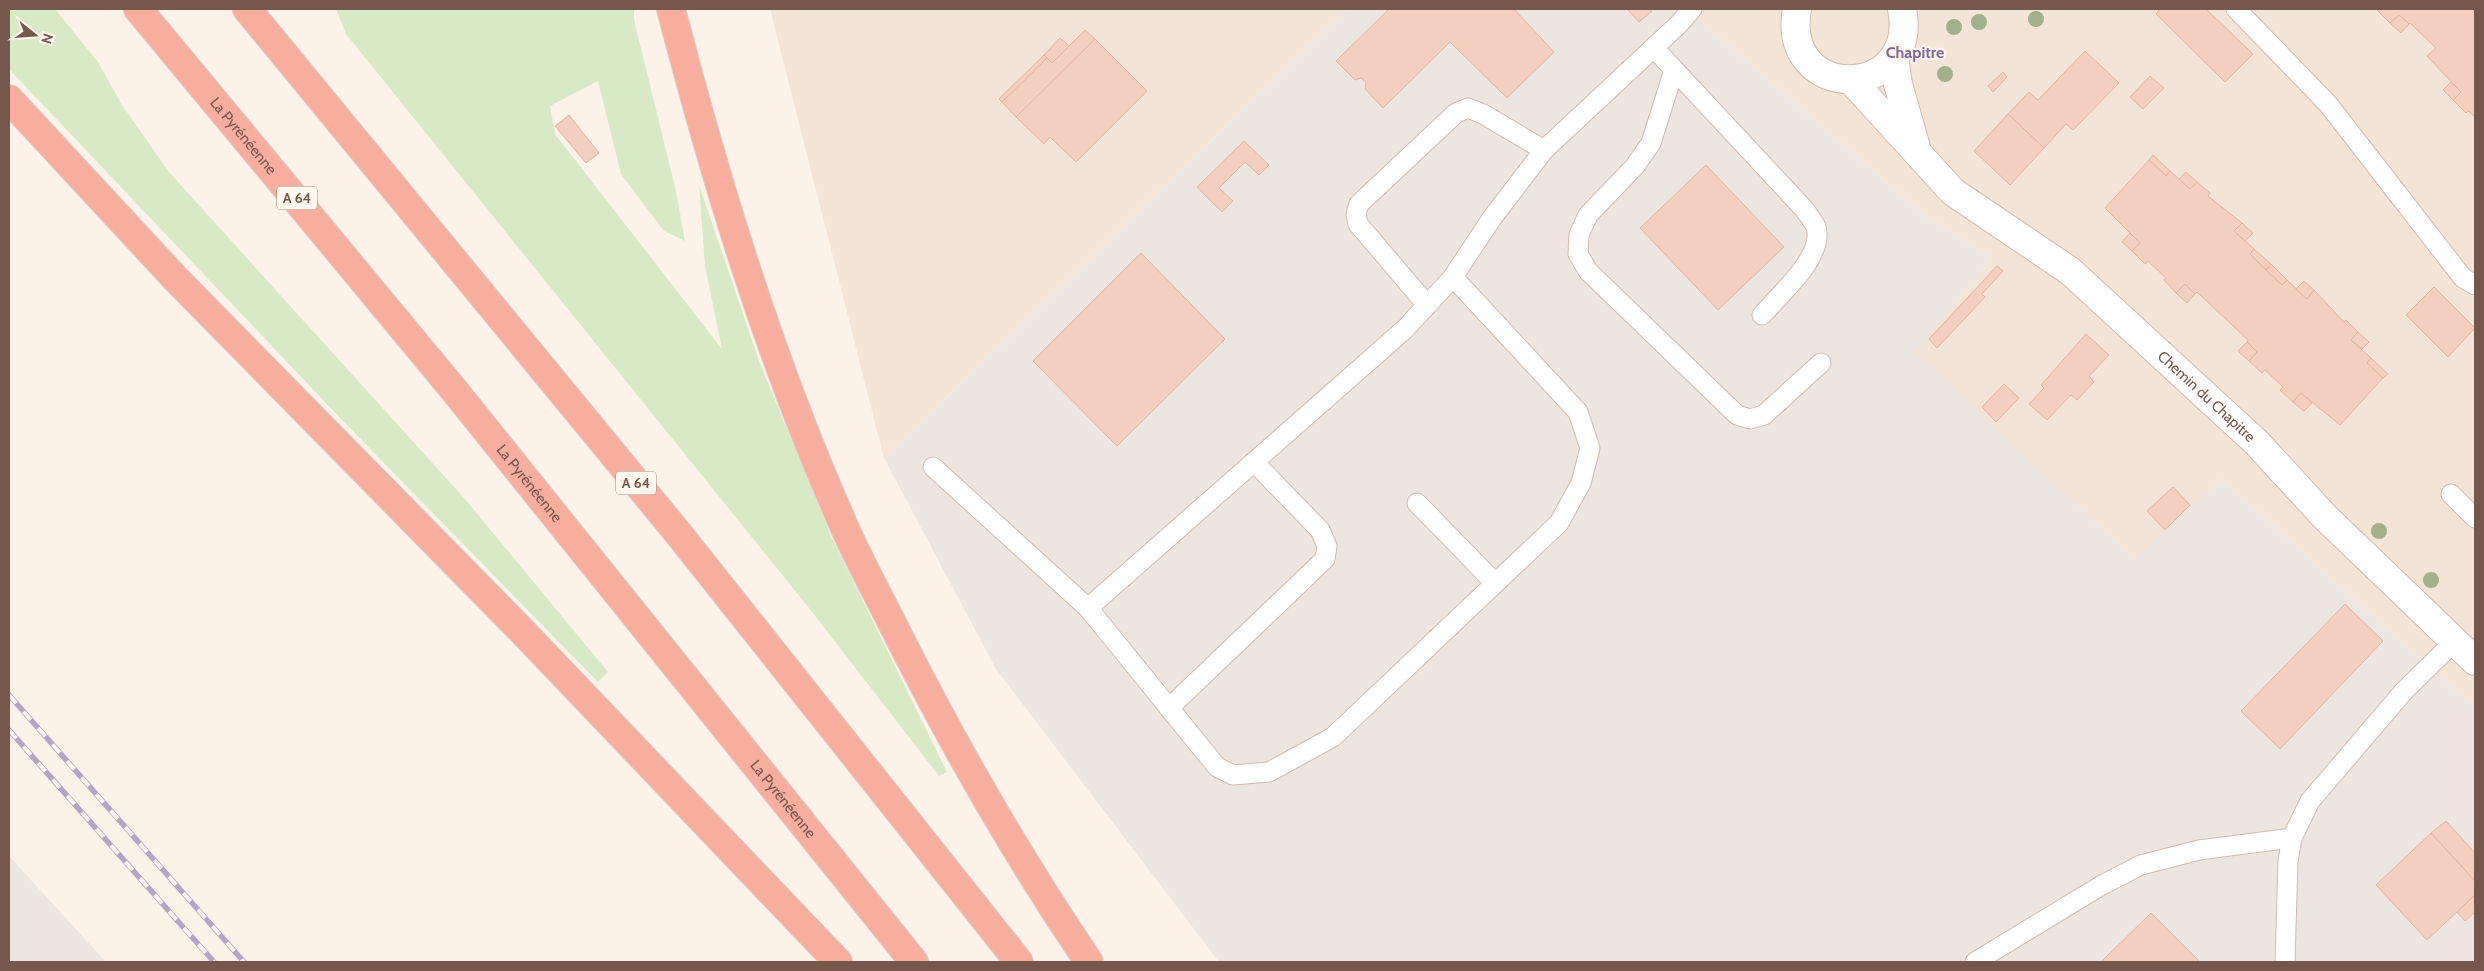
<svg xmlns="http://www.w3.org/2000/svg" width="2484" height="971" viewBox="0 0 2484 971" font-family="Cabin,sans-serif">
<style>
.residential{fill:#f4e4d5}
.industrial{fill:#ede5e0}
.green{fill:#d7eac5}
.building{fill:#f2cfbe;stroke:#e5b49e}
.lines{fill:none;stroke-linecap:round;stroke-linejoin:round}
.service-casing{stroke:#d0bbaf;stroke-width:21}
.minor-casing{stroke:#d0bbaf;stroke-width:30}
.motorway-casing{stroke:#d9d0cd;stroke-width:30}
.service{stroke:#fff;stroke-width:19}
.minor{stroke:#fff;stroke-width:28}
.motorway{stroke:#f7ae9e;stroke-width:28}
.rail-casing{stroke:#b4a4c7;stroke-width:5.5}
.rail{stroke:#fff7ed;stroke-width:4;stroke-dasharray:11;stroke-linecap:butt}
.tree{fill:#a2b18c}
.labels{text-anchor:middle;dominant-baseline:central;stroke-width:4.5;stroke-linejoin:round;paint-order:stroke}
.shield{fill:#fff7ed;stroke:#9f877c;stroke-width:1}
.shield-label{font-size:14px;font-weight:bold;fill:#76574b}
.street-label{font-size:15px;fill:#76574b;stroke:#fff7ed}
.neighbourhood-label{font-size:16px;font-weight:bold;fill:#84679a;stroke:#fff7ed}
</style>
<rect width="100%" height="100%" fill="#fcf2e7"/>
<g class="residential">
<path d="M 770,9 L 1347,9 L 884,458 Z"/>
<path d="M 1687,9 L 2475,9 L 2475,708 L 2222,479 L 2135,560 L 1914,352 L 1992,258 L 1926,216 Z"/>
</g>
<g class="industrial">
<path d="M 1347,9 L 1687,9 L 1926,216 L 1992,258 L 1915,352 L 2134,559 L 2222,479 L 2475,708 L 2475,962 L 1219,962 L 996,669 L 884,458 Z"/>
<path d="M 9,856 L 106,962 L 9,962 Z"/>
</g>
<g class="green">
<path d="M 9,9 L 55,9 L 98,62 L 122,105 L 169,172 L 465,499 L 608,672 L 598,682 L 342,420 L 9,69 Z"/>
<path d="M 336,9 L 634,9 L 634,20 L 676,191 L 685,241 L 664,231 L 621,174 L 598,81 L 550,106 L 555,134 L 722,349 L 705,266 L 699,185 L 759,361 L 831,536 L 947,772 L 939,776 L 809,608 L 346,34 Z"/>
</g>
<g class="building">
<path d="M 1389,9 L 1514,9 L 1554,52 L 1507,98 L 1450,42 L 1383,108 L 1365,89 L 1366,82 L 1361,78 L 1355,80 L 1336,61 Z"/>
<path d="M 1627,9 L 1650,9 L 1652,11 L 1639,22 Z"/>
<path d="M 2160,9 L 2206,9 L 2253,54 L 2225,82 L 2156,14 Z"/>
<path d="M 2379,9 L 2473,9 L 2475,13 L 2475,117 L 2469,111 L 2466,113 L 2453,100 L 2461,92 L 2427,56 L 2436,48 L 2410,23 L 2409,24 L 2399,15 L 2390,23 L 2377,10 Z"/>
<path d="M 2399,15 L 2409,24 L 2401,33 L 2390,23 Z"/>
<path d="M 1085,30 L 1095,39 L 1016,117 L 1002,102 L 1047,58 L 1052,63 Z"/>
<path d="M 1060,38 L 1069,46 L 1052,63 L 1044,55 Z"/>
<path d="M 1095,39 L 1147,91 L 1076,162 L 1050,137 L 1044,144 L 1016,117 Z"/>
<path d="M 2085,51 L 2119,83 L 2073,130 L 2066,124 L 2044,148 L 2008,114 L 2029,92 L 2038,100 Z"/>
<path d="M 1044,55 L 1047,58 L 1002,102 L 999,99 Z"/>
<path d="M 2003,72 L 2007,77 L 1993,92 L 1988,86 Z"/>
<path d="M 2150,76 L 2164,88 L 2143,109 L 2130,97 Z"/>
<path d="M 2451,82 L 2461,92 L 2453,100 L 2443,90 Z"/>
<path d="M 2008,114 L 2044,148 L 2010,185 L 1974,151 Z"/>
<path d="M 569,115 L 599,153 L 586,163 L 555,126 Z"/>
<path d="M 1244,141 L 1269,165 L 1259,175 L 1245,162 L 1219,188 L 1233,201 L 1222,212 L 1197,187 Z"/>
<path d="M 2153,155 L 2170,171 L 2166,176 L 2149,160 Z"/>
<path d="M 2149,160 L 2166,176 L 2170,171 L 2190,189 L 2197,182 L 2210,193 L 2208,196 L 2242,223 L 2234,231 L 2254,249 L 2250,254 L 2282,285 L 2287,280 L 2307,299 L 2314,290 L 2344,322 L 2346,320 L 2358,332 L 2351,340 L 2371,358 L 2367,363 L 2383,378 L 2340,425 L 2301,393 L 2293,402 L 2280,390 L 2283,387 L 2265,370 L 2262,373 L 2249,361 L 2257,352 L 2247,342 L 2248,340 L 2197,292 L 2195,294 L 2185,284 L 2176,293 L 2164,280 L 2166,278 L 2148,261 L 2145,264 L 2132,251 L 2140,243 L 2105,208 Z"/>
<path d="M 1706,165 L 1784,247 L 1718,310 L 1640,228 Z"/>
<path d="M 2186,172 L 2197,182 L 2190,189 L 2179,179 Z"/>
<path d="M 2242,223 L 2253,233 L 2245,241 L 2234,231 Z"/>
<path d="M 2130,233 L 2140,243 L 2132,251 L 2122,242 Z"/>
<path d="M 2254,249 L 2271,264 L 2266,270 L 2250,254 Z"/>
<path d="M 1141,253 L 1225,339 L 1117,446 L 1033,361 Z"/>
<path d="M 2271,264 L 2287,280 L 2282,285 L 2266,270 Z"/>
<path d="M 1997,266 L 2003,271 L 1982,294 L 1985,297 L 1937,348 L 1929,339 Z"/>
<path d="M 2304,281 L 2314,290 L 2307,299 L 2296,289 Z"/>
<path d="M 2185,284 L 2195,294 L 2187,303 L 2176,293 Z"/>
<path d="M 2434,287 L 2475,328 L 2448,357 L 2406,315 Z"/>
<path d="M 2358,332 L 2369,342 L 2362,349 L 2351,340 Z"/>
<path d="M 2086,334 L 2109,355 L 2089,376 L 2094,382 L 2077,400 L 2071,395 L 2047,420 L 2029,404 L 2044,388 L 2041,385 Z"/>
<path d="M 2247,342 L 2257,352 L 2249,361 L 2238,351 Z"/>
<path d="M 2371,358 L 2388,374 L 2383,378 L 2367,363 Z"/>
<path d="M 2004,384 L 2019,398 L 1996,422 L 1982,407 Z"/>
<path d="M 2301,393 L 2312,403 L 2304,411 L 2293,402 Z"/>
<path d="M 2173,487 L 2190,505 L 2165,530 L 2147,511 Z"/>
<path d="M 2345,604 L 2383,641 L 2280,749 L 2241,711 Z"/>
<path d="M 2446,821 L 2475,853 L 2475,881 L 2431,833 Z"/>
<path d="M 2431,833 L 2475,881 L 2475,895 L 2427,940 L 2376,885 Z"/>
<path d="M 2475,895 L 2475,912 L 2465,921 L 2457,912 Z"/>
<path d="M 2151,913 L 2200,962 L 2101,962 Z"/>
</g>
<g class="lines">
<g class="service-casing">
<g id="service">
<path d="M 2236,9 L 2328,104 L 2463,278 L 2475,285"/>
<path d="M 1654,48 L 1805,210 C 1808,215 1814,222 1816,227 C 1825,256 1780,294 1762,315"/>
<path d="M 1674,70 L 1651,143 L 1635,166 L 1588,215 L 1579,235 L 1578,254 L 1588,271 L 1737,415 L 1750,419 L 1764,415 L 1821,363"/>
<path d="M 1427,305 L 1358,224 L 1356,214 L 1359,204 L 1456,113 L 1468,108 L 1483,114 L 1544,150"/>
<path d="M 933,467 L 1088,608 L 1405,329 L 1453,277 L 1492,218 L 1544,150 L 1679,24 L 1692,9"/>
<path d="M 2451,494 L 2475,518"/>
<path d="M 1417,503 L 1495,583"/>
<path d="M 1088,608 L 1217,767 L 1233,775 L 1269,772 L 1333,737 L 1559,523 L 1581,483 L 1590,448 L 1578,412 L 1453,277"/>
<path d="M 1169,708 L 1325,559 L 1327,546 L 1320,530 L 1254,462"/>
<path d="M 1975,962 L 2102,885 L 2141,865 L 2199,850 L 2292,838"/>
<path d="M 2285,962 L 2288,861 L 2292,838 L 2310,801 L 2404,691 L 2455,641"/>
</g>
</g>
<g class="minor-casing">
<g id="minor">
<path d="M 1797,9 C 1780,104 1920,101 1902,9"/>
<path d="M 1894,58 L 1898,84 L 1917,151"/>
<path id="s1" d="M 1851,80 L 1953,192 L 2070,271 L 2257,443 L 2325,517 L 2475,661"/>
</g>
</g>
<g class="motorway-casing">
<g id="motorway">
<path id="s2" d="M 138,9 L 454,390 L 914,962"/>
<path d="M 247,9 L 678,533 L 1019,962"/>
<path d="M 671,9 C 716,182 768,353 840,517 C 855,553 874,587 891,621 C 950,739 1015,853 1089,962"/>
<path d="M 9,99 L 175,278 L 524,633 L 838,962"/>
</g>
</g>
<use href="#service" class="service"/>
<use href="#minor" class="minor"/>
<use href="#motorway" class="motorway"/>
<g class="rail-casing">
<g id="rail">
<path d="M 9,695 L 244,962"/>
<path d="M 9,730 L 214,962"/>
</g>
</g>
<use href="#rail" class="rail"/>
</g>
<g class="tree">
<circle cx="2036" cy="19" r="8"/>
<circle cx="1979" cy="22" r="8"/>
<circle cx="1954" cy="27" r="8"/>
<circle cx="1945" cy="74" r="8"/>
<circle cx="2379" cy="531" r="8"/>
<circle cx="2431" cy="580" r="8"/>
</g>
<g class="labels">
<g class="shield">
<rect x="277" y="186.5" width="40" height="23" rx="4"/>
<rect x="616" y="471.5" width="40" height="23" rx="4"/>
</g>
<g class="shield-label">
<text x="297" y="198">A 64</text>
<text x="636" y="483">A 64</text>
</g>
<g class="street-label">
<text stroke="none"><textPath href="#s2" startOffset="165">La Pyrénéenne</textPath></text>
<text stroke="none"><textPath href="#s1" startOffset="478">Chemin du Chapitre</textPath></text>
<text stroke="none"><textPath href="#s2" startOffset="615">La Pyrénéenne</textPath></text>
<text stroke="none"><textPath href="#s2" startOffset="1020">La Pyrénéenne</textPath></text>
</g>
<g class="neighbourhood-label">
<text x="1915" y="52">Chapitre</text>
</g>
</g>
<rect width="2484" height="971" fill="none" stroke="#76574b" stroke-width="20"/>
<g transform="translate(35 35) rotate(107)" stroke="#fff7ed" stroke-width="4" paint-order="stroke">
<path d="M0-4L9 19L0 12L-9 19Z" fill="#76574b"/>
<text y="-8" font-size="14" font-weight="bold" text-anchor="middle" fill="#76574b">N</text>
</g>
</svg>
